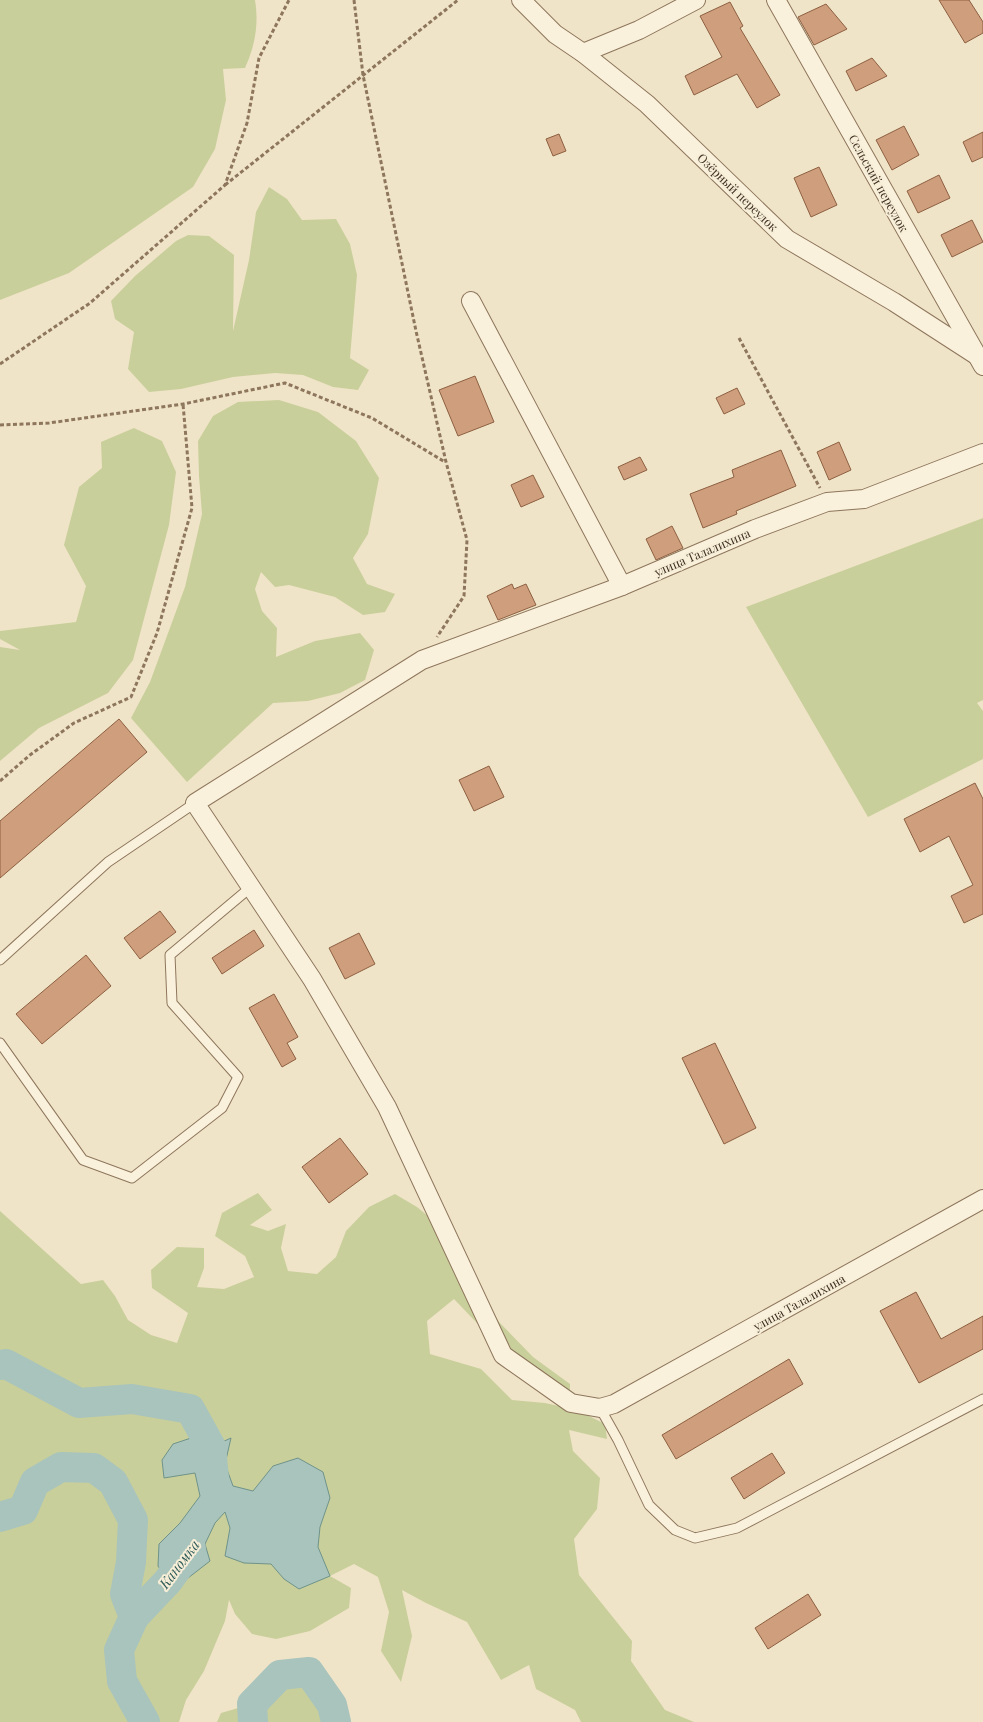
<svg xmlns="http://www.w3.org/2000/svg" width="983" height="1722" viewBox="0 0 983 1722" font-family="'Playfair Display',serif">
<style>
.green{fill:#c9cf9b}
.water{fill:#a9c4bc;stroke:#6f938a}
.lines{fill:none;stroke-linecap:round;stroke-linejoin:round}
.river{stroke:#a9c4bc;stroke-width:30}
.building{fill:#cf9f7d;stroke:#8d5f41}
.lane-casing{stroke:#8d765c;stroke-width:11}
.street-casing{stroke:#8d765c;stroke-width:20}
.path{stroke:#8d765c;stroke-width:3;stroke-dasharray:4 2.5;stroke-linecap:butt}
.lane{stroke:#faf1dc;stroke-width:9}
.street{stroke:#faf1dc;stroke-width:18}
.labels{text-anchor:middle;dominant-baseline:central;stroke-width:4;stroke-linejoin:round;paint-order:stroke}
.street-label{font-size:12px;fill:#3d2e20;stroke:#f7eed8}
.water-label{font-size:14px;font-style:italic;fill:#2f5d5a;stroke:#f7eed8}
</style>
<rect width="100%" height="100%" fill="#f0e4c8"/>
<g class="green">
<path d="M 0,0 L 255,0 C 259,24 255,46 245,68 L 223,69 L 226,100 L 215,149 L 193,187 L 69,273 L 0,300 Z"/>
<path d="M 269,187 L 287,199 L 302,220 L 336,219 L 350,244 L 357,275 L 350,358 L 369,370 L 358,390 L 333,387 L 303,375 L 275,373 L 233,377 L 181,389 L 149,392 L 128,369 L 134,332 L 115,319 L 111,301 L 135,276 L 176,241 L 188,235 L 209,236 L 234,255 L 233,331 L 249,260 L 256,212 Z"/>
<path d="M 279,400 L 318,412 L 356,441 L 379,478 L 368,534 L 353,558 L 367,584 L 395,594 L 385,612 L 363,615 L 335,597 L 289,585 L 275,587 L 261,572 L 255,589 L 262,611 L 277,628 L 276,657 L 315,641 L 360,633 L 374,650 L 365,680 L 340,693 L 308,701 L 273,703 L 187,782 L 131,718 L 150,682 L 185,587 L 202,514 L 199,476 L 198,441 L 213,416 L 238,402 Z"/>
<path d="M 134,428 L 162,441 L 176,472 L 169,525 L 133,660 L 108,693 L 39,728 L 0,761 L 0,647 L 20,650 L 0,639 L 0,631 L 76,622 L 86,586 L 64,545 L 79,487 L 102,468 L 101,442 Z"/>
<path d="M 983,518 L 983,700 L 977,703 L 983,711 L 983,759 L 868,817 L 746,607 Z"/>
<path d="M 258,1193 L 272,1210 L 250,1225 L 268,1231 L 286,1224 L 281,1248 L 288,1271 L 317,1274 L 336,1257 L 346,1231 L 369,1207 L 395,1194 L 417,1207 L 440,1226 L 499,1322 L 533,1357 L 570,1384 L 570,1395 L 536,1385 L 454,1299 L 427,1321 L 430,1354 L 481,1369 L 512,1400 L 545,1403 L 577,1410 L 605,1424 L 607,1439 L 569,1430 L 573,1451 L 600,1478 L 597,1509 L 574,1539 L 579,1575 L 632,1641 L 631,1661 L 665,1710 L 694,1722 L 581,1722 L 575,1710 L 536,1689 L 529,1665 L 501,1680 L 467,1622 L 426,1603 L 402,1590 L 412,1636 L 401,1682 L 381,1651 L 389,1612 L 378,1577 L 354,1564 L 330,1576 L 351,1588 L 349,1608 L 310,1631 L 276,1639 L 252,1634 L 235,1614 L 229,1600 L 225,1621 L 204,1671 L 186,1700 L 179,1722 L 0,1722 L 0,1211 L 81,1284 L 103,1280 L 115,1296 L 128,1320 L 151,1335 L 177,1343 L 188,1313 L 152,1288 L 151,1270 L 177,1247 L 204,1248 L 204,1268 L 197,1287 L 224,1289 L 254,1277 L 245,1256 L 215,1236 L 222,1213 Z"/>
<path d="M 309,1672 L 332,1705 L 336,1722 L 217,1722 L 221,1713 L 252,1704 L 280,1675 Z"/>
</g>
<path class="water" d="M 191,1438 L 211,1447 L 231,1438 L 225,1464 L 233,1486 L 253,1491 L 273,1466 L 298,1458 L 323,1472 L 330,1498 L 320,1527 L 318,1547 L 330,1576 L 299,1589 L 284,1579 L 271,1564 L 244,1563 L 225,1556 L 230,1528 L 225,1512 L 215,1523 L 205,1544 L 210,1561 L 179,1585 L 168,1581 L 158,1566 L 159,1544 L 180,1523 L 200,1496 L 195,1473 L 164,1478 L 162,1460 L 173,1444 Z"/>
<g class="lines">
<g class="river">
<path d="M 0,1365 L 6,1364 L 79,1403 L 132,1399 L 190,1409 L 211,1447 L 215,1488"/>
<path d="M 0,1517 L 23,1510 L 35,1482 L 61,1467 L 94,1468 L 113,1482 L 133,1520 L 131,1562 L 125,1594 L 134,1617 L 119,1650 L 122,1681 L 145,1722"/>
<path d="M 134,1617 L 168,1581 L 191,1549"/>
<path d="M 253,1722 L 252,1704 L 280,1675 L 309,1672 L 332,1705 L 336,1722"/>
</g>
</g>
<g class="building">
<path d="M 939,0 L 969,0 L 983,22 L 983,33 L 965,43 Z"/>
<path d="M 730,2 L 743,26 L 740,28 L 780,95 L 757,108 L 737,74 L 694,95 L 685,76 L 722,57 L 700,16 Z"/>
<path d="M 826,4 L 847,29 L 814,45 L 798,17 Z"/>
<path d="M 872,58 L 887,76 L 856,91 L 846,71 Z"/>
<path d="M 904,126 L 919,155 L 892,170 L 876,140 Z"/>
<path d="M 983,132 L 983,157 L 972,162 L 963,142 Z"/>
<path d="M 559,134 L 566,151 L 553,156 L 546,139 Z"/>
<path d="M 819,167 L 837,205 L 811,217 L 794,178 Z"/>
<path d="M 939,175 L 950,198 L 918,213 L 907,191 Z"/>
<path d="M 972,220 L 983,242 L 952,257 L 941,235 Z"/>
<path d="M 475,376 L 494,422 L 458,436 L 439,390 Z"/>
<path d="M 737,388 L 745,404 L 724,414 L 716,398 Z"/>
<path d="M 839,442 L 851,470 L 829,480 L 817,452 Z"/>
<path d="M 781,450 L 796,486 L 736,511 L 737,514 L 703,528 L 690,494 L 734,477 L 732,470 Z"/>
<path d="M 640,457 L 647,470 L 624,480 L 618,467 Z"/>
<path d="M 533,475 L 544,497 L 521,507 L 511,485 Z"/>
<path d="M 672,526 L 683,548 L 656,560 L 646,539 Z"/>
<path d="M 512,584 L 514,589 L 526,584 L 536,605 L 498,620 L 487,596 Z"/>
<path d="M 119,719 L 147,752 L 0,878 L 0,821 Z"/>
<path d="M 489,766 L 504,797 L 474,811 L 459,780 Z"/>
<path d="M 975,783 L 983,799 L 983,914 L 964,923 L 951,896 L 973,885 L 949,836 L 920,852 L 904,819 Z"/>
<path d="M 160,911 L 176,932 L 140,959 L 124,938 Z"/>
<path d="M 254,930 L 264,946 L 222,974 L 212,958 Z"/>
<path d="M 359,933 L 375,964 L 345,979 L 329,948 Z"/>
<path d="M 86,955 L 111,986 L 42,1044 L 16,1014 Z"/>
<path d="M 274,994 L 298,1037 L 287,1043 L 296,1059 L 282,1067 L 249,1008 Z"/>
<path d="M 715,1043 L 756,1128 L 724,1144 L 682,1058 Z"/>
<path d="M 340,1138 L 368,1174 L 329,1203 L 302,1167 Z"/>
<path d="M 916,1292 L 941,1339 L 983,1316 L 983,1349 L 919,1383 L 880,1311 Z"/>
<path d="M 789,1359 L 803,1384 L 676,1459 L 662,1435 Z"/>
<path d="M 772,1453 L 785,1473 L 744,1499 L 731,1478 Z"/>
<path d="M 808,1594 L 821,1615 L 768,1649 L 755,1628 Z"/>
</g>
<g class="lines">
<g class="lane-casing">
<g id="lane">
<path d="M 0,960 L 108,862 L 195,803"/>
<path d="M 0,1043 L 83,1160 L 132,1178 L 222,1108 L 238,1077 L 172,1003 L 170,955 L 251,887"/>
<path d="M 600,1408 L 618,1440 L 649,1505 L 675,1530 L 695,1538 L 737,1528 L 983,1399"/>
</g>
</g>
<g class="street-casing">
<g id="street">
<path d="M 521,0 L 555,34 L 583,53 L 647,104 L 787,239 L 894,302 L 976,355"/>
<path d="M 776,0 L 983,366"/>
<path d="M 583,53 L 639,30 L 696,0"/>
<path d="M 471,301 L 622,586"/>
<path d="M 983,453 L 864,499 L 827,502 L 755,529 L 622,586 L 422,660 L 195,803 L 312,979 L 387,1107 L 503,1355 L 571,1403 L 600,1408 L 614,1404 L 983,1199"/>
</g>
</g>
<g class="path">
<path d="M 354,0 L 363,75 L 416,331 L 446,462 L 467,540 L 464,596 L 437,637"/>
<path d="M 225,185 L 458,0"/>
<path d="M 739,338 L 820,488"/>
<path d="M 0,364 L 90,303 L 225,185 L 247,123 L 259,58 L 289,0"/>
<path d="M 0,425 L 49,423 L 183,404 L 285,383 L 372,418 L 445,462"/>
<path d="M 0,781 L 30,755 L 74,723 L 131,697 L 157,633 L 192,508 L 183,404"/>
</g>
<use href="#lane" class="lane"/>
<use href="#street" class="street"/>
</g>
<g class="labels">
<g class="street-label">
<text transform="translate(879 183) rotate(61)">Сельский переулок</text>
<text transform="translate(738 192) rotate(44)">Озёрный переулок</text>
<text transform="translate(702 552) rotate(-23)">улица Талалихина</text>
<text transform="translate(799 1302) rotate(-29)">улица Талалихина</text>
</g>
<g class="water-label">
<text transform="translate(179 1564) rotate(-53)">Каномка</text>
</g>
</g>
</svg>
